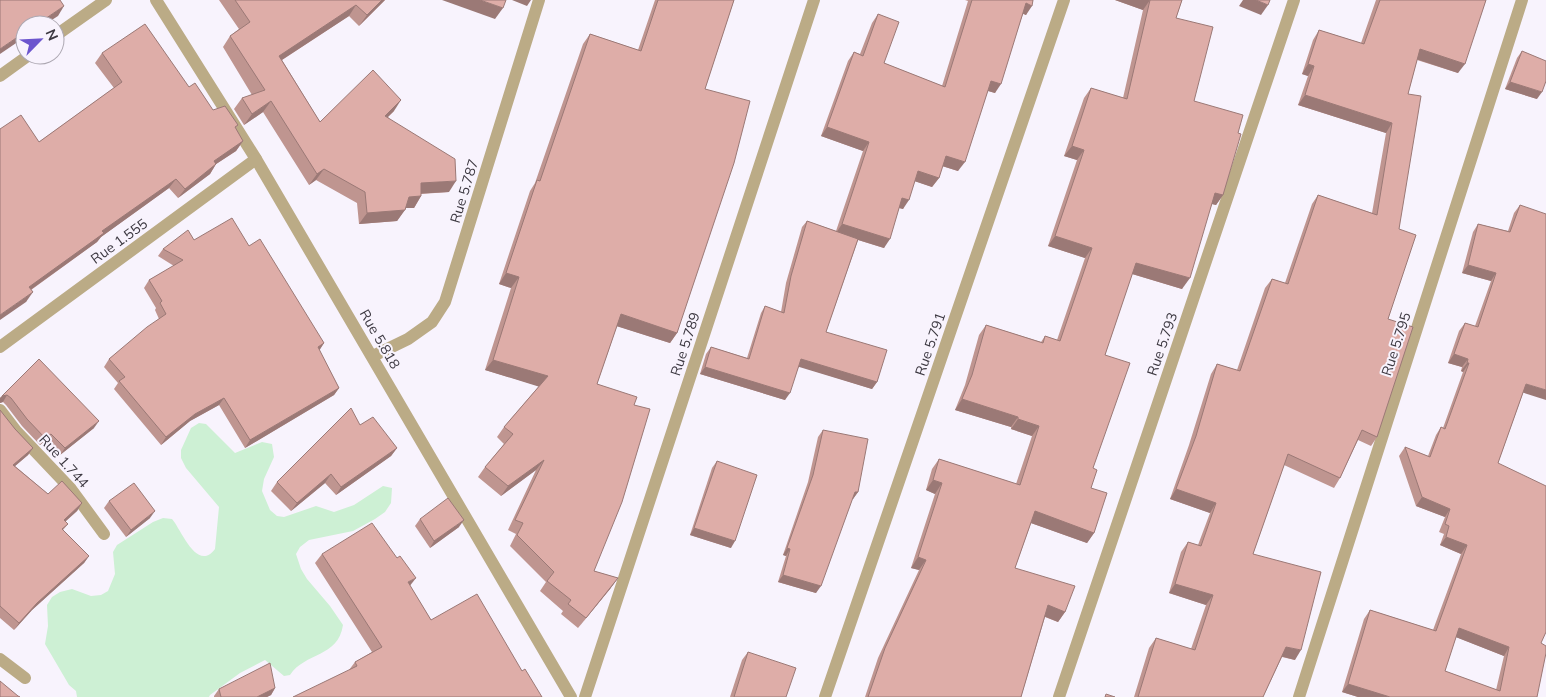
<svg xmlns="http://www.w3.org/2000/svg" width="1546" height="697" viewBox="0 0 1546 697" font-family="Mulish,sans-serif">
<style>
.green{fill:#cdf0d4}
.lines{fill:none;stroke-linecap:round;stroke-linejoin:round}
.minor{stroke:#bbab86;stroke-width:12}
.wall{fill:#bf9590;fill-rule:evenodd}
.shaded-wall{fill:#9b7976}
.building{fill:#deada8;stroke:#9b7976;fill-rule:evenodd}
.labels{text-anchor:middle;dominant-baseline:central;stroke-width:4;stroke-linejoin:round;paint-order:stroke}
.street-label{font-size:14px;fill:#3c3841;stroke:#f8f3fd}
</style>
<rect width="100%" height="100%" fill="#f8f3fd"/>
<path class="green" d="M 199,423 L 206,424 L 235,453 L 262,442 L 272,444 L 274,457 L 264,479 L 262,491 L 270,510 L 277,516 L 284,517 L 316,506 L 334,512 L 354,505 L 383,486 L 392,488 L 391,503 L 385,512 L 375,519 L 353,531 L 309,540 L 300,547 L 296,554 L 301,569 L 307,579 L 330,606 L 343,625 C 338,658 305,652 290,675 L 284,676 L 265,660 L 240,673 L 210,695 L 209,697 L 77,697 L 76,691 L 69,685 L 45,644 L 48,626 L 47,605 L 52,597 L 60,592 L 72,589 L 91,596 L 101,595 L 108,591 L 115,574 L 113,552 L 117,545 L 153,522 L 163,518 L 172,519 C 181,529 197,573 215,549 L 219,507 L 186,468 L 181,458 L 181,450 L 191,428 Z"/>
<g class="lines">
<g class="minor">
<path d="M 156,0 L 256,159 L 571,697"/>
<path d="M 55,36 L 106,0"/>
<path d="M 0,76 L 29,55"/>
<path d="M 0,347 L 256,159"/>
<path d="M 373,356 L 408,339 L 432,322 L 445,302 L 539,0"/>
<path d="M 0,410 L 16,431 L 71,489 L 104,534"/>
<path d="M 0,659 L 25,678"/>
<path d="M 585,697 L 814,0"/>
<path d="M 825,697 L 1064,0"/>
<path d="M 1059,697 L 1294,0"/>
<path d="M 1299,697 L 1522,0"/>
</g>
</g>
<g class="wall">
<path d="M 219,0 L 385,0 L 359,26 L 349,16 L 282,60 L 320,122 L 394,111 L 388,117 L 449,192 L 421,194 L 421,196 L 414,208 L 406,208 L 397,221 L 359,224 L 357,203 L 316,180 L 309,185 L 263,112 L 244,125 L 234,109 L 242,98 L 252,95 L 223,47 L 230,36 L 239,29 Z"/>
<path d="M 655,0 L 734,0 L 705,89 L 677,333 L 670,343 L 617,326 L 597,384 L 634,405 L 594,571 L 618,578 L 610,589 L 578,628 L 561,614 L 563,611 L 540,591 L 546,582 L 510,546 L 516,534 L 508,530 L 536,470 L 501,496 L 478,477 L 485,467 L 504,444 L 497,437 L 504,427 L 539,386 L 485,370 L 511,288 L 499,284 L 530,191 L 535,183 L 583,44 L 590,34 L 638,50 Z"/>
<path d="M 965,0 L 1033,0 L 1026,15 L 1023,14 L 995,93 L 988,91 L 958,171 L 942,166 L 939,178 L 932,187 L 915,181 L 903,209 L 899,208 L 884,248 L 858,240 L 826,332 L 877,382 L 872,389 L 799,366 L 785,400 L 700,374 L 706,354 L 711,347 L 747,358 L 761,313 L 765,306 L 781,312 L 786,283 L 802,227 L 807,221 L 836,231 L 863,151 L 821,136 L 848,61 L 854,52 L 860,54 L 872,23 L 878,14 L 884,63 L 942,86 L 968,1 Z"/>
<path d="M 1115,0 L 1182,0 L 1176,18 L 1194,101 L 1223,195 L 1216,205 L 1212,204 L 1182,289 L 1132,274 L 1105,355 L 1093,468 L 1091,488 L 1094,533 L 1087,543 L 1031,523 L 1015,568 L 1065,612 L 1058,622 L 1045,617 L 1021,697 L 865,697 L 878,658 L 919,570 L 911,568 L 935,494 L 926,490 L 932,469 L 939,459 L 1016,484 L 1032,436 L 1011,429 L 1011,427 L 955,410 L 965,385 L 979,335 L 986,325 L 1041,342 L 1045,336 L 1057,340 L 1085,258 L 1048,246 L 1077,160 L 1064,156 L 1084,98 L 1091,88 L 1123,98 L 1143,10 Z"/>
<path d="M 1376,0 L 1486,0 L 1458,73 L 1417,60 L 1408,94 L 1399,229 L 1388,319 L 1377,437 L 1371,446 L 1358,440 L 1340,478 L 1334,488 L 1284,465 L 1253,554 L 1295,660 L 1282,657 L 1263,697 L 1134,697 L 1149,648 L 1156,638 L 1191,649 L 1206,605 L 1169,593 L 1181,552 L 1188,542 L 1198,545 L 1210,513 L 1170,499 L 1189,445 L 1211,374 L 1217,364 L 1237,370 L 1265,288 L 1272,279 L 1285,283 L 1312,204 L 1318,195 L 1372,213 L 1386,133 L 1298,105 L 1308,76 L 1302,74 L 1313,40 L 1319,30 L 1361,43 Z"/>
<path d="M 1522,51 L 1537,99 L 1505,89 L 1517,58 Z"/>
<path d="M 102,53 L 189,87 L 213,110 L 238,125 L 236,128 L 243,141 L 236,151 L 216,164 L 210,174 L 178,198 L 169,188 L 101,237 L 97,242 L 31,290 L 26,302 L 39,142 L 114,88 L 95,63 Z"/>
<path d="M 1520,205 L 1523,393 L 1498,463 L 1541,643 L 1537,697 L 1358,697 L 1342,692 L 1364,619 L 1370,610 L 1433,630 L 1461,554 L 1440,545 L 1444,534 L 1439,532 L 1445,517 L 1416,506 L 1399,456 L 1405,447 L 1428,456 L 1436,435 L 1441,427 L 1443,428 L 1463,372 L 1461,371 L 1462,367 L 1448,363 L 1459,331 L 1465,323 L 1475,326 L 1491,281 L 1462,273 L 1473,232 L 1478,224 L 1508,231 L 1514,213 ZM 1456,637 L 1504,656 L 1496,690 L 1445,671 Z"/>
<path d="M 194,240 L 249,246 L 324,343 L 319,350 L 339,388 L 334,395 L 245,448 L 219,405 L 190,421 L 161,445 L 114,389 L 118,383 L 104,367 L 109,359 L 159,319 L 155,310 L 156,308 L 144,288 L 149,280 L 174,266 L 158,256 L 163,249 Z"/>
<path d="M 39,359 L 94,428 L 60,455 L 46,440 L 40,445 L 22,426 L 6,405 L 3,402 L 0,403 L 0,398 Z"/>
<path d="M 0,410 L 15,429 L 33,448 L 28,455 L 15,466 L 48,494 L 82,503 L 77,511 L 65,522 L 68,524 L 63,530 L 89,556 L 84,563 L 32,610 L 14,630 L 0,618 Z"/>
<path d="M 360,425 L 397,448 L 391,456 L 336,495 L 325,483 L 291,511 L 271,491 L 277,482 Z"/>
<path d="M 823,430 L 858,492 L 853,499 L 852,499 L 816,593 L 778,582 L 786,556 L 783,555 L 808,482 L 818,437 Z"/>
<path d="M 717,461 L 731,548 L 690,535 L 712,468 Z"/>
<path d="M 109,501 L 150,518 L 126,537 L 104,508 Z"/>
<path d="M 420,519 L 459,527 L 430,548 L 415,526 Z"/>
<path d="M 322,554 L 410,586 L 431,620 L 522,671 L 542,697 L 349,670 L 355,662 L 372,652 L 315,563 Z"/>
<path d="M 748,652 L 786,697 L 730,697 L 742,660 Z"/>
<path d="M 275,688 L 271,695 L 267,697 L 214,697 L 214,696 L 219,689 Z"/>
</g>
<g class="shaded-wall">
<path d="M 382,0 L 385,0 L 359,26 L 367,15 Z"/>
<path d="M 442,0 L 480,0 L 503,8 L 495,19 Z"/>
<path d="M 512,0 L 531,0 L 527,6 Z"/>
<path d="M 1115,0 L 1150,0 L 1143,10 Z"/>
<path d="M 1243,0 L 1256,0 L 1268,5 L 1261,15 L 1239,6 Z"/>
<path d="M 1026,3 L 1032,6 L 1026,15 L 1020,12 Z"/>
<path d="M 356,5 L 349,16 L 271,67 L 279,56 Z"/>
<path d="M 64,6 L 58,16 L 44,25 L 36,25 Z"/>
<path d="M 25,32 L 25,37 L 0,54 L 0,49 Z"/>
<path d="M 1420,49 L 1465,64 L 1458,73 L 1413,58 Z"/>
<path d="M 1308,64 L 1314,66 L 1308,76 L 1302,74 Z"/>
<path d="M 991,81 L 1001,84 L 995,93 L 985,90 Z"/>
<path d="M 1510,82 L 1542,92 L 1537,99 L 1505,89 Z"/>
<path d="M 1305,95 L 1392,123 L 1386,133 L 1298,105 Z"/>
<path d="M 401,100 L 394,111 L 377,127 L 385,116 Z"/>
<path d="M 271,101 L 263,112 L 244,125 L 252,114 Z"/>
<path d="M 827,127 L 869,142 L 863,151 L 821,136 Z"/>
<path d="M 243,141 L 236,151 L 207,170 L 214,161 Z"/>
<path d="M 1072,146 L 1084,150 L 1077,160 L 1064,156 Z"/>
<path d="M 946,156 L 965,162 L 958,171 L 939,165 Z"/>
<path d="M 216,164 L 210,174 L 178,198 L 185,189 Z"/>
<path d="M 324,169 L 316,180 L 309,185 L 317,174 Z"/>
<path d="M 918,171 L 939,178 L 932,187 L 911,180 Z"/>
<path d="M 176,179 L 169,188 L 101,237 L 97,242 L 22,296 L 29,287 L 102,231 Z"/>
<path d="M 456,181 L 449,192 L 413,194 L 421,183 Z"/>
<path d="M 1215,193 L 1223,195 L 1216,205 L 1208,203 Z"/>
<path d="M 421,196 L 414,208 L 402,208 L 409,197 Z"/>
<path d="M 902,198 L 909,200 L 903,209 L 896,207 Z"/>
<path d="M 405,210 L 397,221 L 359,224 L 367,213 Z"/>
<path d="M 842,224 L 890,239 L 884,248 L 836,233 Z"/>
<path d="M 1055,236 L 1092,248 L 1085,258 L 1048,246 Z"/>
<path d="M 1136,263 L 1190,278 L 1182,289 L 1129,273 Z"/>
<path d="M 1468,265 L 1496,273 L 1491,281 L 1462,273 Z"/>
<path d="M 506,273 L 519,277 L 511,288 L 499,284 Z"/>
<path d="M 33,292 L 26,302 L 0,320 L 0,315 Z"/>
<path d="M 621,314 L 677,333 L 670,343 L 613,325 Z"/>
<path d="M 324,343 L 319,351 L 318,347 Z"/>
<path d="M 1454,354 L 1468,359 L 1462,367 L 1448,363 Z"/>
<path d="M 801,359 L 877,382 L 872,389 L 796,366 Z"/>
<path d="M 493,360 L 548,376 L 540,387 L 485,370 Z"/>
<path d="M 1467,363 L 1469,363 L 1463,372 L 1461,371 Z"/>
<path d="M 705,367 L 790,393 L 785,400 L 700,374 Z"/>
<path d="M 1526,384 L 1546,390 L 1546,400 L 1521,392 Z"/>
<path d="M 339,388 L 334,395 L 245,448 L 250,440 Z"/>
<path d="M 7,395 L 3,402 L 0,403 L 0,398 L 2,396 Z"/>
<path d="M 224,398 L 219,405 L 190,421 L 161,445 L 166,437 L 195,414 Z"/>
<path d="M 962,399 L 1018,417 L 1011,427 L 955,410 Z"/>
<path d="M 1018,419 L 1039,426 L 1032,436 L 1011,429 Z"/>
<path d="M 99,421 L 94,428 L 60,455 L 65,448 Z"/>
<path d="M 51,434 L 46,440 L 40,445 L 45,438 Z"/>
<path d="M 33,448 L 28,455 L 8,472 L 13,465 Z"/>
<path d="M 397,448 L 391,456 L 336,495 L 341,487 Z"/>
<path d="M 544,460 L 536,470 L 501,496 L 508,486 Z"/>
<path d="M 331,474 L 325,483 L 291,511 L 297,503 Z"/>
<path d="M 933,480 L 942,483 L 935,494 L 926,490 Z"/>
<path d="M 1176,489 L 1216,503 L 1210,513 L 1170,499 Z"/>
<path d="M 855,492 L 858,492 L 853,499 L 850,498 Z"/>
<path d="M 1422,497 L 1450,509 L 1445,517 L 1416,506 Z"/>
<path d="M 82,503 L 77,511 L 59,527 L 64,520 Z"/>
<path d="M 155,511 L 150,518 L 126,537 L 131,530 Z"/>
<path d="M 1035,511 L 1094,533 L 1087,543 L 1028,522 Z"/>
<path d="M 464,520 L 459,527 L 430,548 L 434,541 Z"/>
<path d="M 694,528 L 735,541 L 731,548 L 690,535 Z"/>
<path d="M 1446,537 L 1467,545 L 1461,554 L 1440,545 Z"/>
<path d="M 787,548 L 790,549 L 786,556 L 783,555 Z"/>
<path d="M 89,556 L 84,563 L 32,610 L 14,630 L 19,623 L 37,603 Z"/>
<path d="M 918,557 L 926,560 L 919,570 L 911,568 Z"/>
<path d="M 783,575 L 821,586 L 816,593 L 778,582 Z"/>
<path d="M 416,578 L 409,587 L 408,582 Z"/>
<path d="M 618,578 L 610,589 L 578,628 Z"/>
<path d="M 1175,584 L 1213,595 L 1206,605 L 1169,593 Z"/>
<path d="M 1048,605 L 1065,612 L 1058,622 L 1041,615 Z"/>
<path d="M 1459,628 L 1509,647 L 1504,656 L 1453,636 Z"/>
<path d="M 1286,647 L 1301,650 L 1295,660 L 1280,656 Z"/>
<path d="M 1348,684 L 1390,697 L 1358,697 L 1342,692 Z"/>
<path d="M 275,688 L 271,695 L 267,697 L 257,697 Z"/>
</g>
<g class="building">
<path d="M 0,0 L 60,0 L 64,6 L 36,25 L 25,25 L 25,32 L 0,49 Z"/>
<path d="M 235,0 L 382,0 L 367,15 L 356,5 L 279,56 L 320,122 L 373,70 L 401,100 L 385,116 L 455,159 L 456,181 L 421,183 L 421,196 L 409,197 L 405,210 L 367,213 L 365,192 L 324,169 L 317,174 L 271,101 L 252,114 L 242,98 L 265,90 L 230,36 L 250,22 Z"/>
<path d="M 480,0 L 506,0 L 503,8 Z"/>
<path d="M 658,0 L 734,0 L 705,89 L 750,101 L 734,163 L 677,333 L 621,314 L 597,384 L 637,397 L 634,405 L 650,409 L 622,502 L 594,571 L 618,578 L 586,618 L 568,604 L 571,600 L 547,581 L 554,572 L 517,535 L 523,523 L 515,520 L 544,460 L 508,486 L 485,467 L 513,434 L 504,427 L 548,376 L 493,360 L 519,277 L 506,273 L 537,180 L 540,181 L 590,34 L 641,51 Z"/>
<path d="M 972,0 L 1033,0 L 1032,6 L 1026,3 L 1001,84 L 991,81 L 965,162 L 946,156 L 939,178 L 918,171 L 909,200 L 902,198 L 890,239 L 842,224 L 869,142 L 827,127 L 854,52 L 863,56 L 878,14 L 899,22 L 884,63 L 945,87 Z"/>
<path d="M 1150,0 L 1182,0 L 1176,18 L 1213,27 L 1194,101 L 1243,115 L 1238,133 L 1241,134 L 1223,195 L 1215,193 L 1190,278 L 1136,263 L 1105,355 L 1130,363 L 1093,468 L 1097,470 L 1091,488 L 1107,493 L 1094,533 L 1035,511 L 1015,568 L 1075,586 L 1065,612 L 1048,605 L 1021,697 L 868,697 L 885,648 L 926,560 L 918,557 L 942,483 L 933,480 L 939,459 L 1020,485 L 1039,426 L 1018,419 L 1018,417 L 962,399 L 972,375 L 986,325 L 1043,343 L 1045,336 L 1060,341 L 1092,248 L 1055,236 L 1084,150 L 1072,146 L 1091,88 L 1127,99 Z"/>
<path d="M 1256,0 L 1270,0 L 1268,5 Z"/>
<path d="M 1380,0 L 1486,0 L 1465,64 L 1420,49 L 1408,94 L 1421,96 L 1399,229 L 1416,235 L 1388,319 L 1413,327 L 1377,437 L 1362,430 L 1340,478 L 1288,454 L 1253,554 L 1321,572 L 1301,650 L 1286,647 L 1263,697 L 1138,697 L 1156,638 L 1195,650 L 1213,595 L 1175,584 L 1188,542 L 1201,546 L 1216,503 L 1176,489 L 1196,436 L 1217,364 L 1240,371 L 1272,279 L 1288,284 L 1318,195 L 1377,215 L 1392,123 L 1305,95 L 1314,66 L 1308,64 L 1319,30 L 1364,44 Z"/>
<path d="M 145,24 L 189,87 L 195,83 L 213,110 L 225,106 L 238,125 L 235,127 L 243,141 L 214,161 L 216,164 L 185,189 L 176,179 L 102,231 L 104,233 L 29,287 L 33,292 L 0,315 L 0,129 L 21,115 L 39,142 L 122,82 L 102,53 Z"/>
<path d="M 1522,51 L 1546,61 L 1546,81 L 1542,92 L 1510,82 Z"/>
<path d="M 1520,205 L 1546,214 L 1546,390 L 1526,384 L 1498,463 L 1546,486 L 1546,632 L 1541,643 L 1546,646 L 1546,653 L 1537,697 L 1390,697 L 1348,684 L 1370,610 L 1436,631 L 1467,545 L 1446,537 L 1449,526 L 1445,524 L 1450,509 L 1422,497 L 1405,447 L 1430,457 L 1441,427 L 1445,429 L 1469,363 L 1467,363 L 1468,359 L 1454,354 L 1465,323 L 1478,327 L 1496,273 L 1468,265 L 1478,224 L 1510,232 ZM 1459,628 L 1509,647 L 1500,691 L 1445,671 Z"/>
<path d="M 232,218 L 249,246 L 260,239 L 324,343 L 318,347 L 339,388 L 250,440 L 224,398 L 195,414 L 166,437 L 119,381 L 125,377 L 109,359 L 147,327 L 166,314 L 160,303 L 162,301 L 149,280 L 183,260 L 163,249 L 188,230 L 194,240 Z"/>
<path d="M 807,221 L 858,239 L 826,332 L 887,350 L 877,382 L 801,359 L 790,393 L 705,367 L 711,347 L 749,359 L 765,306 L 784,313 L 791,276 Z"/>
<path d="M 39,359 L 99,421 L 65,448 L 51,434 L 45,438 L 27,419 L 11,398 L 7,395 L 2,396 Z"/>
<path d="M 351,408 L 360,425 L 373,417 L 397,448 L 341,487 L 331,474 L 297,503 L 277,482 Z"/>
<path d="M 0,410 L 15,429 L 33,448 L 13,465 L 48,494 L 62,481 L 82,503 L 64,520 L 68,524 L 62,529 L 89,556 L 37,603 L 19,623 L 0,606 Z"/>
<path d="M 823,430 L 868,439 L 858,492 L 855,492 L 821,586 L 783,575 L 790,549 L 787,548 L 813,475 Z"/>
<path d="M 717,461 L 757,475 L 735,541 L 694,528 Z"/>
<path d="M 134,483 L 155,511 L 131,530 L 109,501 Z"/>
<path d="M 448,498 L 464,520 L 434,541 L 420,519 Z"/>
<path d="M 372,523 L 397,558 L 400,556 L 416,578 L 408,582 L 431,620 L 477,594 L 522,671 L 525,669 L 542,697 L 293,697 L 357,666 L 355,662 L 382,647 L 322,554 Z"/>
<path d="M 748,652 L 796,668 L 786,697 L 734,697 Z"/>
<path d="M 270,663 L 275,688 L 257,697 L 221,697 L 219,689 Z"/>
<path d="M 0,681 L 18,696 L 20,697 L 0,697 Z"/>
<path d="M 1106,694 L 1115,697 L 1105,697 Z"/>
</g>
<g class="labels">
<g class="street-label">
<text transform="translate(464 191) rotate(-73)">Rue 5.787</text>
<text transform="translate(119 241) rotate(-36)">Rue 1.555</text>
<text transform="translate(380 339) rotate(60)">Rue 5.818</text>
<text transform="translate(685 344) rotate(-72)">Rue 5.789</text>
<text transform="translate(930 344) rotate(-71)">Rue 5.791</text>
<text transform="translate(1162 344) rotate(-71)">Rue 5.793</text>
<text transform="translate(1396 344) rotate(-72)">Rue 5.795</text>
<text transform="translate(64 461) rotate(48)">Rue 1.744</text>
</g>
</g>
<g transform="translate(40 40) rotate(66)"><circle r="24" fill="#f8f3fd" stroke="#ada8b2"/>
<path d="M0-4L9 19L0 12L-9 19Z" fill="#6c55ce"/>
<text y="-8" font-size="14" font-weight="bold" text-anchor="middle" fill="#3c3841">N</text>
</g>
</svg>
